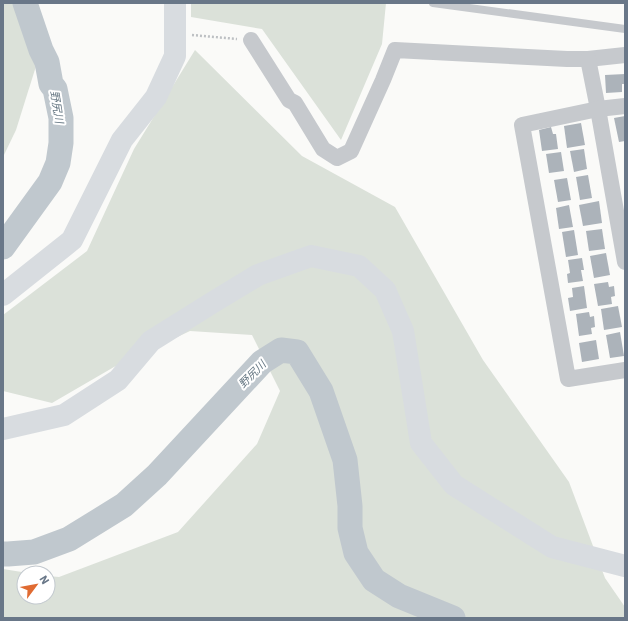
<svg xmlns="http://www.w3.org/2000/svg" width="628" height="621" viewBox="0 0 628 621" font-family="'IBM Plex Sans','Noto Sans JP',sans-serif">
<style>
.green{fill:#dbe1d9}
.lines{fill:none;stroke-linecap:round;stroke-linejoin:round}
.river{stroke:#c0c8ce;stroke-width:25}
.building{fill:#acb3ba}
.path{stroke:#bdc0c3;stroke-width:2.5;stroke-dasharray:2 2;stroke-linecap:butt}
.lane{stroke:#c6c9cd;stroke-width:8}
.street{stroke:#c6c9cd;stroke-width:16}
.secondary{stroke:#d8dce0;stroke-width:22}
.labels{text-anchor:middle;dominant-baseline:central;stroke-width:4;stroke-linejoin:round;paint-order:stroke}
.water-label{font-size:11px;font-style:italic;fill:#667783;stroke:#fff}
</style>
<rect width="100%" height="100%" fill="#fafaf8"/>
<g class="green">
<path d="M 3,3 L 22,3 L 42,47 L 16,130 L 3,157 Z"/>
<path d="M 191,3 L 386,3 L 382,44 L 341,140 L 262,29 L 191,17 Z"/>
<path d="M 195,50 L 302,156 L 395,207 L 483,360 L 569,482 L 605,578 L 625,607 L 625,618 L 3,618 L 3,569 L 28,573 L 24,573 L 24,597 L 48,597 L 48,576 L 59,577 L 178,532 L 257,444 L 280,391 L 252,335 L 190,331 L 114,367 L 52,403 L 3,391 L 3,315 L 87,251 L 134,149 Z"/>
</g>
<g class="lines">
<g class="river">
<path d="M 3,247 L 50,182 L 58,163 L 61,143 L 61,118 L 55,89 L 51,84 L 47,62 L 41,50 L 25,3"/>
<path d="M 3,554 L 8,554 L 34,552 L 69,539 L 124,505 L 157,475 L 262,362 L 281,350 L 297,352 L 321,391 L 345,460 L 350,506 L 350,528 L 356,553 L 374,580 L 399,596 L 453,618"/>
</g>
</g>
<g class="building">
<path d="M 625,74 L 625,84 L 622,84 L 622,92 L 606,93 L 605,75 Z"/>
<path d="M 625,116 L 625,141 L 619,142 L 614,118 Z"/>
<path d="M 581,123 L 585,145 L 567,148 L 564,126 Z"/>
<path d="M 551,127 L 553,134 L 556,134 L 558,149 L 542,151 L 539,130 Z"/>
<path d="M 584,149 L 587,169 L 574,172 L 570,151 Z"/>
<path d="M 561,152 L 564,171 L 549,173 L 546,154 Z"/>
<path d="M 588,175 L 592,198 L 580,200 L 576,177 Z"/>
<path d="M 567,178 L 571,200 L 558,202 L 554,180 Z"/>
<path d="M 599,201 L 602,223 L 583,226 L 579,205 Z"/>
<path d="M 569,205 L 573,227 L 559,229 L 556,208 Z"/>
<path d="M 602,229 L 605,249 L 589,251 L 586,231 Z"/>
<path d="M 574,230 L 578,255 L 566,257 L 562,232 Z"/>
<path d="M 606,253 L 610,275 L 594,278 L 590,256 Z"/>
<path d="M 582,258 L 584,270 L 581,270 L 583,281 L 568,283 L 567,274 L 570,273 L 568,260 Z"/>
<path d="M 608,282 L 609,287 L 614,286 L 615,296 L 611,297 L 612,304 L 598,306 L 594,284 Z"/>
<path d="M 584,286 L 587,308 L 570,311 L 568,298 L 573,297 L 572,288 Z"/>
<path d="M 618,306 L 622,327 L 604,330 L 601,309 Z"/>
<path d="M 589,312 L 590,317 L 594,316 L 595,327 L 591,328 L 592,334 L 579,336 L 576,314 Z"/>
<path d="M 620,332 L 624,356 L 610,358 L 606,335 Z"/>
<path d="M 596,340 L 599,359 L 582,362 L 579,343 Z"/>
</g>
<g class="lines">
<path class="path" d="M 192,35 L 237,39"/>
<path class="lane" d="M 433,3 L 625,29"/>
<g class="street">
<path d="M 251,40 L 289,100 L 295,103 L 323,149 L 337,158 L 351,151 L 383,80 L 395,50 L 567,59 L 588,59 L 625,55"/>
<path d="M 588,59 L 598,109 L 625,262"/>
<path d="M 625,106 L 598,109 L 522,125 L 568,379 L 625,370"/>
</g>
<g class="secondary">
<path d="M 3,295 L 72,240 L 122,140 L 156,97 L 175,56 L 175,3"/>
<path d="M 3,429 L 64,415 L 118,380 L 151,341 L 215,301 L 258,275 L 311,256 L 359,266 L 385,290 L 403,331 L 421,443 L 454,485 L 552,547 L 625,566"/>
</g>
</g>
<g class="labels">
<g class="water-label">
<text transform="translate(57 107) rotate(81)">野尻川</text>
<text transform="translate(252 374) rotate(-45)">野尻川</text>
</g>
</g>
<rect width="628" height="621" fill="none" stroke="#697788" stroke-width="8"/>
<g transform="translate(36 585) rotate(58)"><circle r="19" fill="#ffffff" stroke="#c3c9cf"/>
<path d="M0-3L7 15L0 10L-7 15Z" fill="#e06b32"/>
<text y="-6" font-size="11" font-weight="bold" text-anchor="middle" fill="#697788">N</text>
</g>
</svg>
